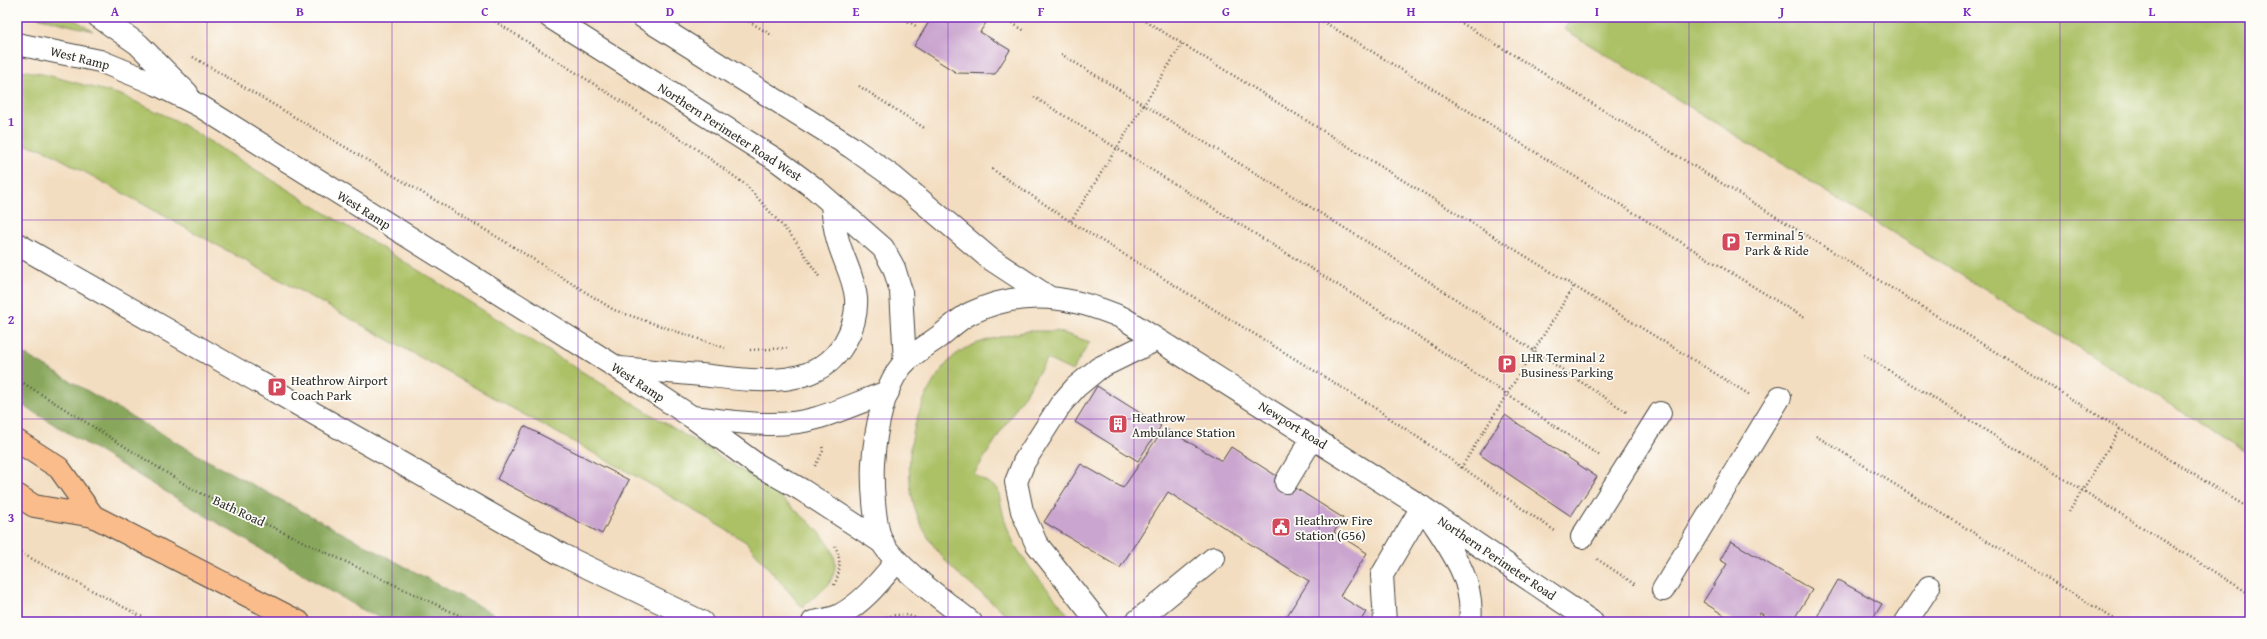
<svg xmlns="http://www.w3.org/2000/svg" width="2267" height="639" viewBox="0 0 2267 639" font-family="'Gentium Book Plus',serif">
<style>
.green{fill:#acc166;stroke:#6c7648}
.forest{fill:#89a75b;stroke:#5a6943}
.building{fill:#caa5cf}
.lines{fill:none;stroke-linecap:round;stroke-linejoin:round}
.minor-casing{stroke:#494641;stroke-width:24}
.highway-casing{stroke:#494641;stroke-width:24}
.path{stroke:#494641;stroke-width:2.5;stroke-dasharray:1 3;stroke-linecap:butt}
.minor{stroke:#fff;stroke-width:22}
.highway{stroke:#f9bc8a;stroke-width:22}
.grid{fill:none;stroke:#7b2cbf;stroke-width:1;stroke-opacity:0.55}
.labels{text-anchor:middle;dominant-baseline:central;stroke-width:3.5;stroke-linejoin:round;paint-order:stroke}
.street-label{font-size:13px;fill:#2b2b2b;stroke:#fdfcf7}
.poi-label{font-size:13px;fill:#2b2b2b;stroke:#fdfcf7;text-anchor:start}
.neatline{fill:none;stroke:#7b2cbf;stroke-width:1.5}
.grid-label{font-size:13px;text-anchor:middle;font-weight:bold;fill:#7b2cbf}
</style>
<rect width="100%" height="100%" fill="#fdfcf7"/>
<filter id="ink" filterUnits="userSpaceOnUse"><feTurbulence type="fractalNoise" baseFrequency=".025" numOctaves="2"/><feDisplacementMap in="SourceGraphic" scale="8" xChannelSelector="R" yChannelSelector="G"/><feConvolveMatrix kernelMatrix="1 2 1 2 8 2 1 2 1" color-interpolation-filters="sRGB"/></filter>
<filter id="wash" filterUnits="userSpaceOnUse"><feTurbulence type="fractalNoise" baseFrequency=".012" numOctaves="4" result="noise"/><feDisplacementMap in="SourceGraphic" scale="16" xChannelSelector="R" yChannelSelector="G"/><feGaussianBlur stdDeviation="0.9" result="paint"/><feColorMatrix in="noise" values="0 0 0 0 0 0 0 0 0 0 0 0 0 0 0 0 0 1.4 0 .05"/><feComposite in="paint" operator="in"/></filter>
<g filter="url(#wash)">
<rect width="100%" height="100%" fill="#f3ddc0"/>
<g class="green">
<path d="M 37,17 L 70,17 L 93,31 Z"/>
<path d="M 1572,17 L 2250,17 L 2250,454 L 1564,29 Z"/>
<path d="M 17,69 L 47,75 L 121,95 L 175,120 L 772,489 C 793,513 851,543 831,580 C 826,590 810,599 802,607 L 746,542 L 648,483 L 43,149 L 17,143 Z"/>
<path d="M 1028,331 L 1057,331 L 1090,342 L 1072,371 L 1047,359 L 974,474 L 998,489 C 1001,505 1004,522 1011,537 C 1026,569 1054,593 1073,622 C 1059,622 1031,625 1019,622 C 1011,620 984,595 976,589 C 949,568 923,539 914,505 C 901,457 916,394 952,358 C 971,340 1003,337 1028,331 Z"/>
</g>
<path class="forest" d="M 17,350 L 203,458 L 508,622 L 388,622 L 357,607 L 17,402 Z"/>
<g id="blocks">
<g class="building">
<path d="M 932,17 L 989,18 L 980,32 L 1010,50 L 995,74 L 957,73 L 914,46 Z"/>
<path d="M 1097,386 L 1161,426 L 1138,461 L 1075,422 Z"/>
<path d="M 1505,415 L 1597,477 L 1571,516 L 1479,454 Z"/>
<path d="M 524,426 L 629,480 L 602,534 L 497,479 Z"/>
<path d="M 1164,428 L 1222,461 L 1231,447 L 1343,518 L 1334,532 L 1367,553 L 1340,596 L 1366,612 L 1360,622 L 1283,622 L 1309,581 L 1168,492 L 1120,568 L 1044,522 L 1081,464 L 1123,488 Z"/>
<path d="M 1731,541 L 1812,590 L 1792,622 L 1774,622 L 1760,613 L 1754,622 L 1735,622 L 1703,602 L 1727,564 L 1720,560 Z"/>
<path d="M 1838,580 L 1882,604 L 1871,622 L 1814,622 Z"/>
</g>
</g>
</g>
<g filter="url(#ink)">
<use href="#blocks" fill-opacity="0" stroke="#494641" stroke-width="1"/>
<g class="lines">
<g class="minor-casing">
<g id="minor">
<path d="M 99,17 L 138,44 L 187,93"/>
<path d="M 550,17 L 775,159 L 813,187 L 883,248 L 894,268 L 901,291 L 905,362"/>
<path d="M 643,17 L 851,147 L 892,176 L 989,258 L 1047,296"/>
<path d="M 17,44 L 100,61 L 156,84 L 200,106 L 616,367 L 692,417 L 756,464 L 802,490 L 883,543"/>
<path d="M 17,244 L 562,555 L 702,622"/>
<path d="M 619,368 C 647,370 674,373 701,375 C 749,380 817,393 845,342 C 853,328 857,313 856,298 C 854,276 842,258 837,237 C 834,227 833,215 832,204"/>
<path d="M 692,417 C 733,421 777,430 817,418 C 841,411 864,400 888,392"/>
<path d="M 1286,482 L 1313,437"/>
<path d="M 1429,516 C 1451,550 1475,580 1470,622"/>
<path d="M 1582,537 L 1660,413"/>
<path d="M 1663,590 L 1780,397"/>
<path d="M 813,622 C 822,620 833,619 840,615 C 864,602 880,581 897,561"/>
<path d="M 971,622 C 946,602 899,569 883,544 C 874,528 872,482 873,463 C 875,434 883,383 906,361 C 916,352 929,344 940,336 C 950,328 960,318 971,313 C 1024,288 1072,296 1123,318 L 1422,507 L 1592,622"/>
<path d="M 1098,622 L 1036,543 L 1022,511 L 1016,482 L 1024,462 L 1061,404 L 1076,387 L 1099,368 L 1156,340"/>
<path d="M 1136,622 L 1214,558"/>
<path d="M 1385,622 L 1382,575 L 1422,507"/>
<path d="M 1906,622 L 1929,587"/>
</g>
</g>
<g class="highway-casing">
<g id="highway">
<path d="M 17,441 L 59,468 L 93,516"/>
<path d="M 17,495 L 34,506 L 93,516 L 299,622"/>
</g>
</g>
<g class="path">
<path d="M 488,17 L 695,148 L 746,185 L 795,240 L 820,278"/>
<path d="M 742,17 L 773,36"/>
<path d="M 901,17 L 916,26"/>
<path d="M 1002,17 L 1025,31"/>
<path d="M 1139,17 L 1750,395"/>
<path d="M 1316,17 L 1806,319"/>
<path d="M 1452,17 L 2250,509"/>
<path d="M 1061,54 L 1395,259 L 1628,413"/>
<path d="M 193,57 L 509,244 L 614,310 L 725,348"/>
<path d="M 859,86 L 926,129"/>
<path d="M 1034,97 L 1391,318 L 1600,456"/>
<path d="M 992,169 L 1071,222 L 1372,406 L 1555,531"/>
<path d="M 1071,221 L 1182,44"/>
<path d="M 750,350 L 789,348"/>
<path d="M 1864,355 L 2250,594"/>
<path d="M 17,379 L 194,490 L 473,622"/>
<path d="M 1816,436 L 2119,622"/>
<path d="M 815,466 L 823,451 L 822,445"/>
<path d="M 1461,468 L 1574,286"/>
<path d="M 2069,512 L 2120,429"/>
<path d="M 17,551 L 152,622"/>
<path d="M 1597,559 L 1636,585"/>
<path d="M 834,585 C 841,572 841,558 835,546"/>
<path d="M 886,617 C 898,614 911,613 922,622"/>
</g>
<use href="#minor" class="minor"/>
<use href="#highway" class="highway"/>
</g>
</g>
<path class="grid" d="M 207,17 L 207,622M 392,17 L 392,622M 578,17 L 578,622M 763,17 L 763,622M 948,17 L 948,622M 1134,17 L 1134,622M 1319,17 L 1319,622M 1504,17 L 1504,622M 1689,17 L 1689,622M 1874,17 L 1874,622M 2060,17 L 2060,622M 17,220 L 2250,220M 17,419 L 2250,419"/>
<defs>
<g id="parking-square" transform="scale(1)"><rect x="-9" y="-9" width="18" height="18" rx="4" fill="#d1495b" stroke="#fdfcf7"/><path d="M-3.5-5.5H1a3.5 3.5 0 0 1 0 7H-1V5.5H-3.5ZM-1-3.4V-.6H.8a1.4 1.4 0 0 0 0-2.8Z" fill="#fff"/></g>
<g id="building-square" transform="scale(1)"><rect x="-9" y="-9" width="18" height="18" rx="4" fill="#d1495b" stroke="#fdfcf7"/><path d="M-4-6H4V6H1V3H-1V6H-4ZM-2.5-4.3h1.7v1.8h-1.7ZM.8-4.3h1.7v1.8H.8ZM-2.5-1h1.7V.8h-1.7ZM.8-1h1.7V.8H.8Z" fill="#fff"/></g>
<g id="civic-square" transform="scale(1)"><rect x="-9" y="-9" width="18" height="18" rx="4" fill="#d1495b" stroke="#fdfcf7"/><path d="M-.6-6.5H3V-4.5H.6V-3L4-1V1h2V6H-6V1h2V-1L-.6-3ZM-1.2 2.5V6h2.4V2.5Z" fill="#fff"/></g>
</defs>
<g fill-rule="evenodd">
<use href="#parking-square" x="1731" y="242"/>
<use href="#parking-square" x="1507" y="364"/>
<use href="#parking-square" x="277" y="387"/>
<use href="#building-square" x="1118" y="424"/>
<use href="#civic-square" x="1281" y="527"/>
</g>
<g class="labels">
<g class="street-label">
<text transform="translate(80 58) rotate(14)">West Ramp</text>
<text transform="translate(730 132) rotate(33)">Northern Perimeter Road West</text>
<text transform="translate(364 210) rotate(32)">West Ramp</text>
<text transform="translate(638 382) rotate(33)">West Ramp</text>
<text transform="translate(1293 425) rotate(32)">Newport Road</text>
<text transform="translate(239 511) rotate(25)">Bath Road</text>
<text transform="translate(1497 558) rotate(34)">Northern Perimeter Road</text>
</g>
<g class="poi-label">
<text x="1745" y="235">Terminal 5<tspan x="1745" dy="15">Park &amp; Ride</tspan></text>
<text x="1521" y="357">LHR Terminal 2<tspan x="1521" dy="15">Business Parking</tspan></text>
<text x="291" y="380">Heathrow Airport<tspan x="291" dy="15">Coach Park</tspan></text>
<text x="1132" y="417">Heathrow<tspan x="1132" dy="15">Ambulance Station</tspan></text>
<text x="1295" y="520">Heathrow Fire<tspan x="1295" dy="15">Station (G56)</tspan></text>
</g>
</g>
<rect width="2267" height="639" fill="none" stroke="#fdfcf7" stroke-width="44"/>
<rect x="22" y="22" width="2223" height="595" class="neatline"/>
<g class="grid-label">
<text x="115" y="16">A</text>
<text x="300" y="16">B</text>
<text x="485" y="16">C</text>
<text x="670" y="16">D</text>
<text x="856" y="16">E</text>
<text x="1041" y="16">F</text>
<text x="1226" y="16">G</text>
<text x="1411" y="16">H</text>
<text x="1597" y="16">I</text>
<text x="1782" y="16">J</text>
<text x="1967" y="16">K</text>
<text x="2152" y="16">L</text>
<text x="11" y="126">1</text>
<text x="11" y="324">2</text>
<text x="11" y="522">3</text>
</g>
</svg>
